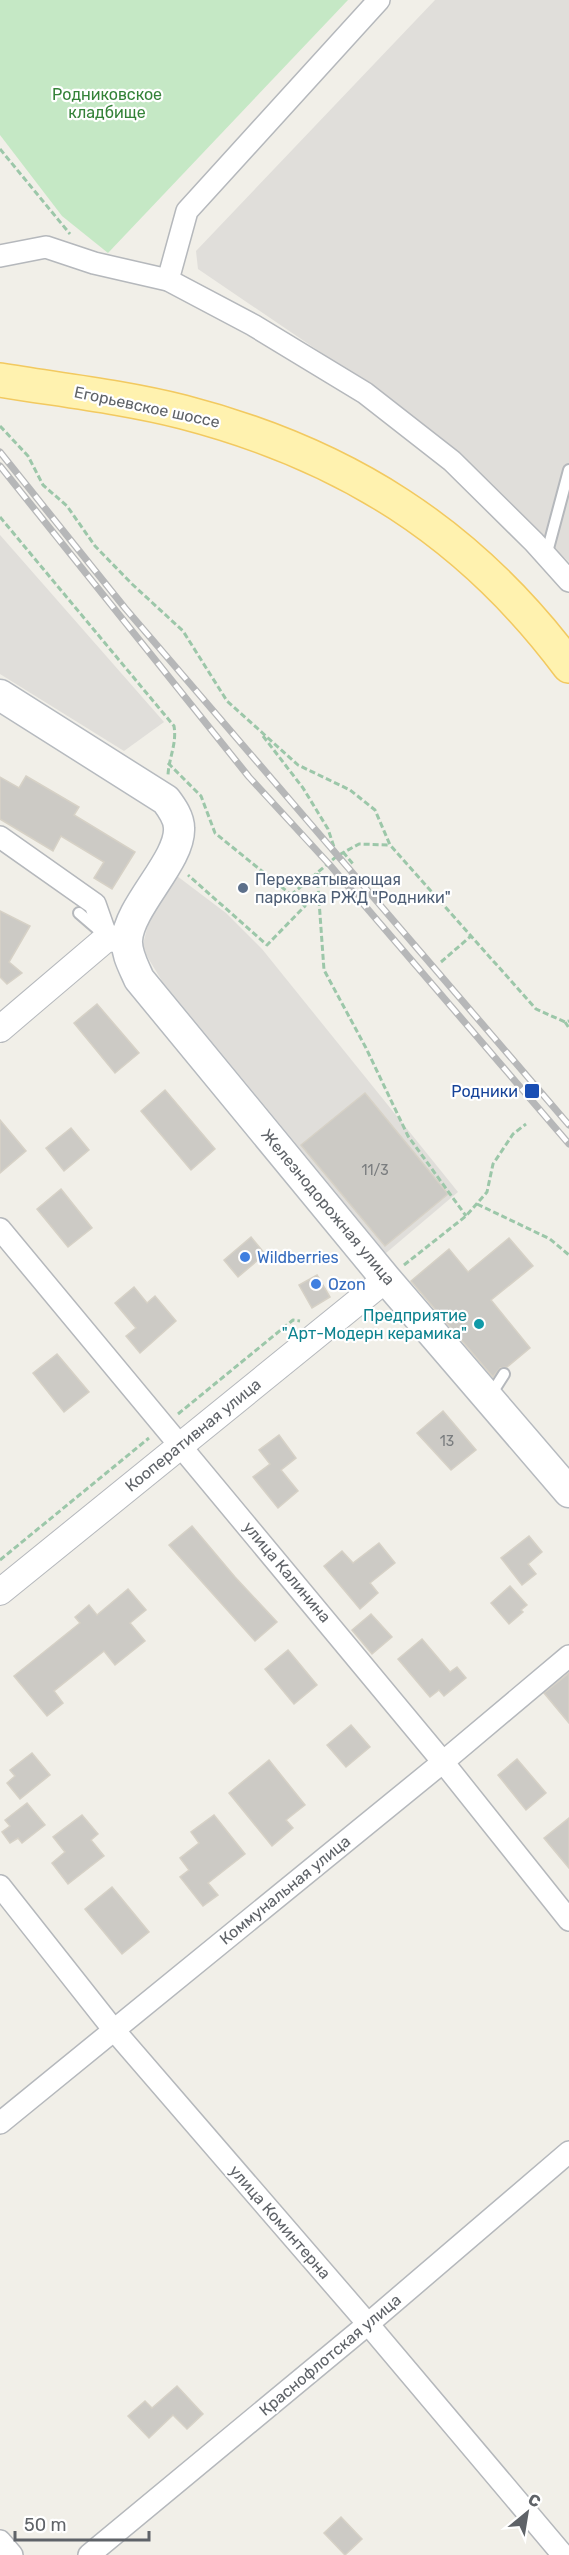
<svg xmlns="http://www.w3.org/2000/svg" width="569" height="2555" viewBox="0 0 569 2555" font-family="Rubik,sans-serif">
<style>
.industrial{fill:#e0deda}
.green{fill:#c5e8c5}
.building{fill:#cccac5;stroke:#d6d1c6;stroke-width:1.5}
.lines{fill:none;stroke-linecap:round;stroke-linejoin:round}
.service-casing{stroke:#b5b8bc;stroke-width:14}
.minor-casing{stroke:#b5b8bc;stroke-width:24}
.tertiary-casing{stroke:#b5b8bc;stroke-width:28}
.secondary-casing{stroke:#b6babf;stroke-width:33}
.primary-casing{stroke:#f2c960;stroke-width:36}
.path{stroke:#9cc7a9;stroke-width:3;stroke-dasharray:6 3;stroke-linecap:butt}
.service{stroke:#fff;stroke-width:10}
.minor{stroke:#fff;stroke-width:21}
.tertiary{stroke:#fff;stroke-width:26}
.secondary{stroke:#fff;stroke-width:30}
.primary{stroke:#fff2af;stroke-width:33}
.rail-casing{stroke:#b6b7b8;stroke-width:7}
.rail{stroke:#fff;stroke-width:4.5;stroke-dasharray:14;stroke-linecap:butt}
.service-dot{fill:#5c6f8a;stroke:#fff;stroke-width:2}
.transit-dot{fill:#1a4fb4;stroke:#fff;stroke-width:2}
.shop-dot{fill:#3f7fe0;stroke:#fff;stroke-width:2}
.culture-dot{fill:#0f9aa8;stroke:#fff;stroke-width:2}
.labels{text-anchor:middle;dominant-baseline:central;stroke-width:4.5;stroke-linejoin:round;paint-order:stroke}
.number-label{font-size:14px;fill:#7a7d7f}
.park-label{font-size:16px;fill:#348238;stroke:#fff}
.street-label{font-size:16px;fill:#5f6368;stroke:#fff}
.service-label{font-size:16px;fill:#4e5e75;stroke:#fff;text-anchor:start}
.transit-label{font-size:16px;fill:#164399;stroke:#fff;text-anchor:end}
.shop-label{font-size:16px;fill:#366cbe;stroke:#fff;text-anchor:start}
.culture-label{font-size:16px;fill:#0d838f;stroke:#fff;text-anchor:end}
</style>
<rect width="100%" height="100%" fill="#f1efe8"/>
<g class="industrial">
<path d="M 435,0 L 569,0 L 569,562 L 453,455 L 360,379 L 198,269 L 196,251 Z"/>
<path d="M 0,535 L 164,722 L 124,751 L 0,674 Z"/>
<path d="M 177,876 L 226,913 L 262,949 L 458,1192 L 386,1253 L 162,981 L 142,948 L 150,917 Z"/>
</g>
<path class="green" d="M 0,0 L 348,0 L 108,253 L 62,216 L 0,135 Z"/>
<g class="building">
<path d="M 26,776 L 79,807 L 74,815 L 135,852 L 112,889 L 94,878 L 104,862 L 61,836 L 53,851 L 0,819 L 0,777 L 19,788 Z"/>
<path d="M 0,911 L 30,926 L 9,962 L 22,973 L 7,984 L 0,977 Z"/>
<path d="M 97,1004 L 139,1053 L 115,1073 L 74,1023 Z"/>
<path d="M 165,1090 L 215,1149 L 191,1170 L 141,1111 Z"/>
<path d="M 365,1093 L 448,1194 L 385,1246 L 301,1145 Z"/>
<path d="M 0,1120 L 26,1151 L 0,1173 Z"/>
<path d="M 71,1128 L 89,1150 L 64,1171 L 46,1148 Z"/>
<path d="M 61,1189 L 92,1228 L 68,1247 L 37,1209 Z"/>
<path d="M 251,1237 L 265,1254 L 238,1277 L 224,1260 Z"/>
<path d="M 509,1238 L 533,1266 L 491,1300 L 530,1348 L 507,1367 L 500,1368 L 493,1377 L 411,1281 L 449,1249 L 468,1272 Z"/>
<path d="M 317,1275 L 330,1297 L 312,1308 L 299,1285 Z"/>
<path d="M 134,1287 L 147,1303 L 155,1296 L 176,1321 L 140,1353 L 126,1336 L 136,1328 L 115,1303 Z"/>
<path d="M 57,1354 L 89,1392 L 64,1412 L 33,1373 Z"/>
<path d="M 443,1411 L 476,1450 L 451,1470 L 417,1433 Z"/>
<path d="M 279,1435 L 296,1458 L 281,1470 L 298,1491 L 278,1508 L 253,1477 L 270,1464 L 259,1450 Z"/>
<path d="M 192,1526 L 235,1577 L 277,1622 L 255,1641 L 169,1545 Z"/>
<path d="M 529,1536 L 542,1552 L 528,1564 L 536,1574 L 522,1585 L 501,1558 Z"/>
<path d="M 379,1543 L 395,1563 L 370,1583 L 378,1593 L 360,1609 L 324,1566 L 342,1551 L 353,1563 Z"/>
<path d="M 510,1586 L 527,1605 L 521,1610 L 523,1612 L 509,1624 L 491,1603 Z"/>
<path d="M 128,1589 L 146,1610 L 130,1623 L 145,1641 L 115,1665 L 104,1651 L 54,1691 L 63,1703 L 47,1716 L 14,1676 L 80,1623 L 75,1617 L 89,1605 L 97,1615 Z"/>
<path d="M 371,1614 L 392,1637 L 372,1654 L 352,1630 Z"/>
<path d="M 422,1639 L 450,1672 L 457,1667 L 466,1678 L 444,1696 L 439,1690 L 430,1697 L 398,1659 Z"/>
<path d="M 288,1650 L 317,1685 L 294,1704 L 265,1669 Z"/>
<path d="M 569,1673 L 569,1723 L 544,1693 Z"/>
<path d="M 351,1725 L 370,1747 L 346,1767 L 327,1745 Z"/>
<path d="M 32,1753 L 50,1775 L 20,1799 L 7,1783 L 15,1776 L 10,1770 Z"/>
<path d="M 517,1759 L 546,1793 L 526,1810 L 498,1775 Z"/>
<path d="M 269,1760 L 305,1805 L 286,1820 L 293,1828 L 272,1846 L 229,1793 Z"/>
<path d="M 27,1803 L 45,1825 L 22,1843 L 18,1838 L 10,1843 L 2,1832 L 10,1826 L 5,1820 Z"/>
<path d="M 82,1815 L 98,1834 L 91,1840 L 104,1856 L 68,1884 L 52,1863 L 65,1852 L 53,1837 Z"/>
<path d="M 214,1815 L 245,1854 L 208,1883 L 218,1895 L 203,1906 L 180,1877 L 189,1870 L 180,1858 L 199,1843 L 191,1832 Z"/>
<path d="M 569,1818 L 569,1868 L 544,1838 Z"/>
<path d="M 112,1887 L 149,1932 L 122,1954 L 85,1909 Z"/>
<path d="M 177,2386 L 203,2414 L 187,2429 L 173,2415 L 149,2438 L 128,2416 L 145,2401 L 152,2408 Z"/>
<path d="M 341,2517 L 362,2539 L 345,2555 L 324,2533 Z"/>
</g>
<g class="lines">
<g class="service-casing">
<g id="service">
<path d="M 546,556 L 569,470"/>
<path d="M 79,913 L 101,932"/>
<path d="M 490,1396 L 504,1374"/>
</g>
</g>
<g class="minor-casing">
<g id="minor">
<path d="M 0,256 L 46,247 L 94,263 L 168,280 L 253,325 L 365,393 L 452,461 L 534,542 L 569,581"/>
<path d="M 168,280 L 187,211 L 379,0"/>
<path d="M 0,837 L 95,904 L 107,938"/>
<path d="M 0,1229 L 443,1762 L 569,1920"/>
<path d="M 0,1886 L 113,2029 L 368,2324 L 563,2555"/>
<path d="M 0,2123 L 443,1762 L 569,1656"/>
<path d="M 0,2541 L 12,2555"/>
<path d="M 89,2555 L 368,2324 L 569,2152"/>
</g>
</g>
<g class="tertiary-casing">
<g id="tertiary">
<path d="M 0,1029 L 107,938 L 127,940"/>
<path d="M 0,1592 L 386,1279"/>
</g>
</g>
<g class="secondary-casing">
<path id="secondary" d="M 0,695 L 166,800 C 172,808 179,818 179,828 C 181,860 129,906 127,940 C 126,954 134,967 139,979 L 386,1279 L 569,1492"/>
</g>
<g class="primary-casing">
<path id="primary" d="M 0,380 C 61,390 123,397 183,412 C 345,454 469,532 569,666"/>
</g>
<g class="path">
<path d="M 0,149 L 70,234"/>
<path d="M 0,426 L 28,456 L 43,485 L 67,506 L 95,546 L 132,584 L 183,631 L 227,701 L 298,765 L 350,790 L 375,810 L 390,845 L 536,1009 L 565,1022 L 569,1021"/>
<path d="M 0,517 L 174,726 C 177,744 169,757 168,775"/>
<path d="M 263,736 L 303,788 L 328,829 L 337,856"/>
<path d="M 168,763 L 201,796 L 215,833 L 305,906 L 267,945 L 188,875"/>
<path d="M 343,852 L 353,864"/>
<path d="M 317,873 L 324,970 L 366,1048 L 408,1136 L 466,1216"/>
<path d="M 319,874 L 329,886"/>
<path d="M 291,895 L 337,856 L 359,844 L 390,845"/>
<path d="M 441,962 L 471,936"/>
<path d="M 565,1022 L 569,1028"/>
<path d="M 477,1204 L 550,1239 L 569,1255"/>
<path d="M 404,1265 L 466,1216 L 487,1192 L 493,1164 L 513,1134 L 526,1124"/>
<path d="M 178,1414 L 293,1320 L 300,1321"/>
<path d="M 0,1560 L 149,1438"/>
</g>
<use href="#service" class="service"/>
<use href="#minor" class="minor"/>
<use href="#tertiary" class="tertiary"/>
<use href="#secondary" class="secondary"/>
<use href="#primary" class="primary"/>
<g class="rail-casing">
<g id="rail">
<path d="M 0,452 L 125,608 L 569,1125"/>
<path d="M 0,466 L 249,777 L 329,864 L 569,1144"/>
</g>
</g>
<use href="#rail" class="rail"/>
</g>
<circle class="service-dot" cx="243" cy="888" r="6"/>
<rect class="transit-dot" x="524" y="1083" width="16" height="16" rx="3"/>
<g class="shop-dot">
<circle cx="245" cy="1257" r="6"/>
<circle cx="316" cy="1284" r="6"/>
</g>
<circle class="culture-dot" cx="479" cy="1324" r="6"/>
<g class="labels">
<g class="number-label">
<text x="375" y="1170">11/3</text>
<text x="447" y="1441">13</text>
</g>
<g class="park-label">
<text x="107" y="94">Родниковское<tspan x="107" dy="18">кладбище</tspan></text>
</g>
<g class="street-label">
<text transform="translate(147 407) rotate(12)">Егорьевское шоссе</text>
<text transform="translate(328 1207) rotate(50)">Железнодорожная улица</text>
<text transform="translate(193 1435) rotate(-39)">Кооперативная улица</text>
<text transform="translate(287 1572) rotate(50)">улица Калинина</text>
<text transform="translate(285 1890) rotate(-39)">Коммунальная улица</text>
<text transform="translate(280 2222) rotate(49)">улица Коминтерна</text>
<text transform="translate(330 2355) rotate(-40)">Краснофлотская улица</text>
</g>
<g class="service-label">
<text x="255" y="879">Перехватывающая<tspan x="255" dy="18">парковка РЖД "Родники"</tspan></text>
</g>
<g class="transit-label">
<text x="518" y="1091">Родники</text>
</g>
<g class="shop-label">
<text x="257" y="1257">Wildberries</text>
<text x="328" y="1284">Ozon</text>
</g>
<g class="culture-label">
<text x="467" y="1315">Предприятие<tspan x="467" dy="18">"Арт-Модерн керамика"</tspan></text>
</g>
</g>
<g transform="translate(527 2513) rotate(30)" stroke="#ffffff" stroke-width="4.5" paint-order="stroke">
<path d="M0-4.5L10 22L0 15L-10 22Z" fill="#5f6368"/>
<text y="-9" font-size="16" font-weight="bold" text-anchor="middle" fill="#5f6368">С</text>
</g>
<path d="M15 2531v9h134v-9" fill="none" stroke="#5f6368" stroke-width="3"/>
<text x="24" y="2531" font-size="18" fill="#5f6368" stroke="#ffffff" stroke-width="4.5" paint-order="stroke">50 m</text>
</svg>
